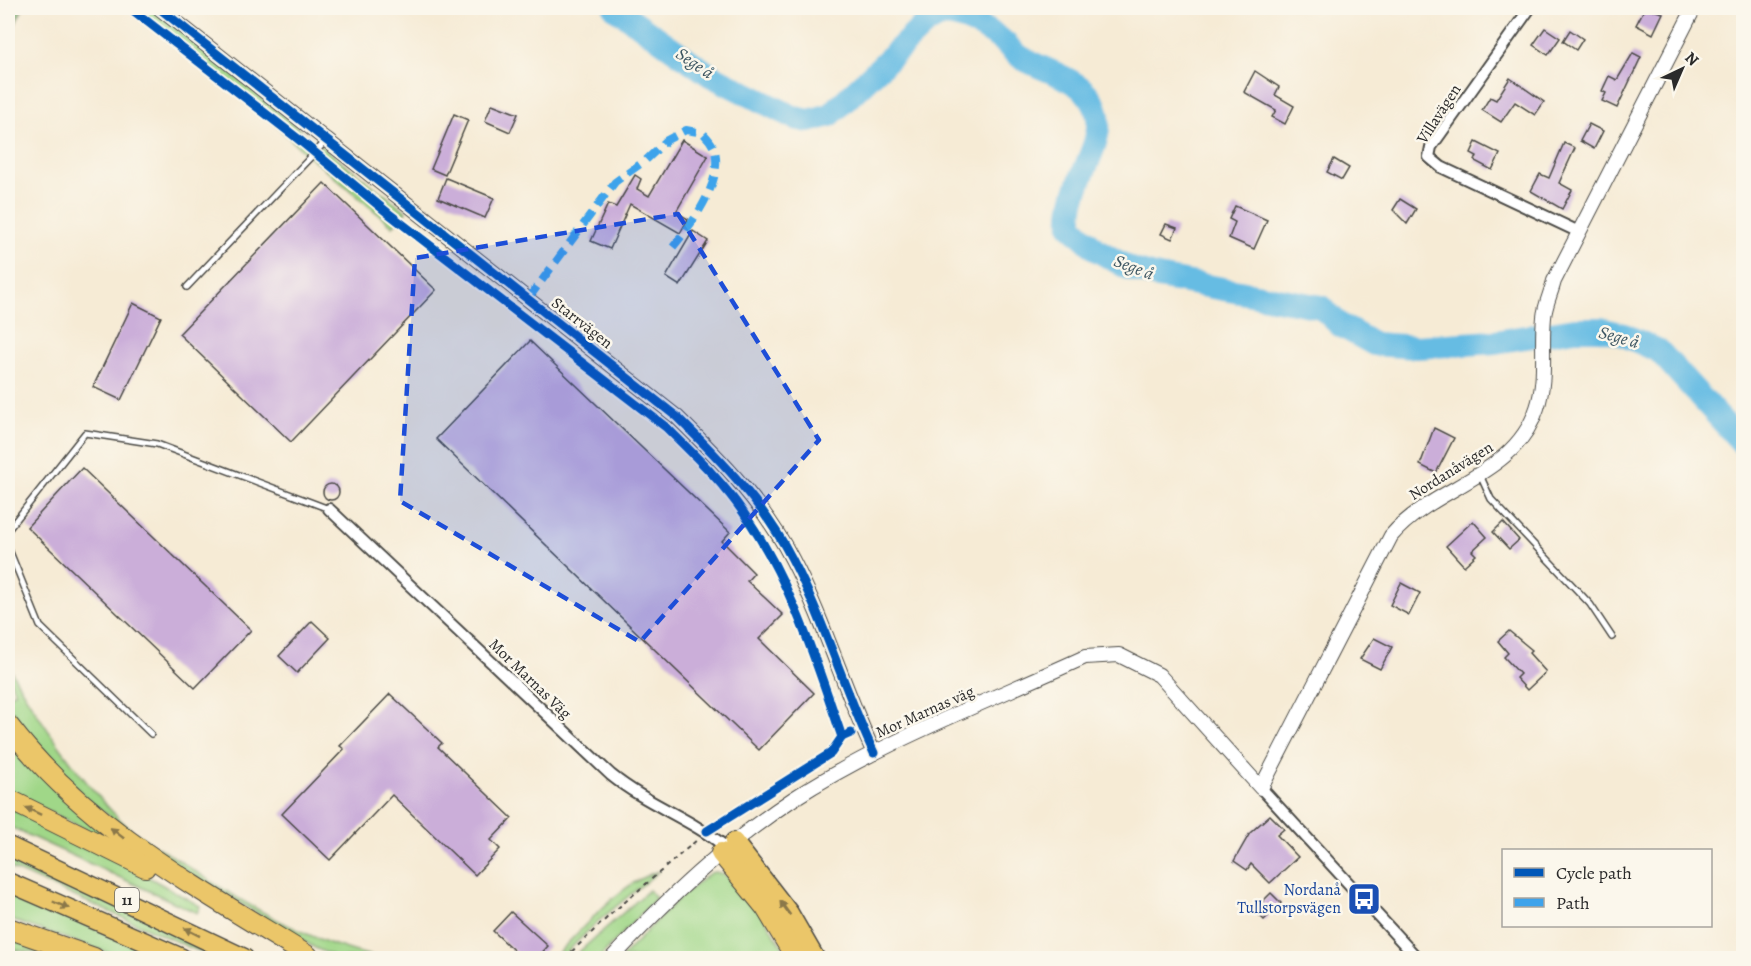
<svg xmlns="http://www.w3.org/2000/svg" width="1751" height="966" viewBox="0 0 1751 966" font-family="Alegreya,serif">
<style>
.green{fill:#a0d788;stroke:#66815a;stroke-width:1.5}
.forest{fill:#80b874;stroke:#567250;stroke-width:1.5}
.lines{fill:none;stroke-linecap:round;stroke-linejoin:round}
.river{stroke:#66bce3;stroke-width:24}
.building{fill:#cbaed9}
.service-casing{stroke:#494844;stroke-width:8}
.minor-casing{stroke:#494844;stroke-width:14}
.tertiary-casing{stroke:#494844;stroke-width:16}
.primary-casing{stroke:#494844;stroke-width:21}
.motorway-casing{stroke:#494844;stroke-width:22}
.path{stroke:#494844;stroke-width:2;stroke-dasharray:4.5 4.5;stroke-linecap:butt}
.service{stroke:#fff;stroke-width:5}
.minor{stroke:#fff;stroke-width:10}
.tertiary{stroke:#fff;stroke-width:14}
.primary{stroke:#ebc669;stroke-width:18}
.motorway{stroke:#ebc669;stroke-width:20}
.quiet{stroke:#3ea3eb;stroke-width:8;stroke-dasharray:15 8;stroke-linecap:butt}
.cycleway-casing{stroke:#fbf7ec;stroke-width:13}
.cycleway{stroke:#0057b8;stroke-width:9}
.oneway{fill:#8b784a}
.marked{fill:#1d4ed8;fill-opacity:0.2;stroke:#1d4ed8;stroke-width:4.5;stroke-dasharray:12 8;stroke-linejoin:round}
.labels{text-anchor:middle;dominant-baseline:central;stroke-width:5;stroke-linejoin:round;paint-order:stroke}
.shield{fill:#fbf7ec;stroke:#696865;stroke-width:1.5}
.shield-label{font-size:15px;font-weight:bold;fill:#2b2b2b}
.street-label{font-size:16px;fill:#2b2b2b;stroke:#fbf7ec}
.transit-label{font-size:16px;fill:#164399;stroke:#fbf7ec;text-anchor:end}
.water-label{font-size:18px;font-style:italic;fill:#3d5662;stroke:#fbf7ec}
</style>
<rect width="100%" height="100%" fill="#fbf7ec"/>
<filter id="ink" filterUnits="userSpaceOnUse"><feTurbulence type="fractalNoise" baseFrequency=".0167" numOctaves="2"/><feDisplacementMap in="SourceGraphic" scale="12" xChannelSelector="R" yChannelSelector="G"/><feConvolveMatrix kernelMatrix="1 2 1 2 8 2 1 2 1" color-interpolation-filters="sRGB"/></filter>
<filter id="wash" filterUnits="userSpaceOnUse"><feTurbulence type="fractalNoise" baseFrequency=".008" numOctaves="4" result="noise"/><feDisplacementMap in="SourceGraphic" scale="24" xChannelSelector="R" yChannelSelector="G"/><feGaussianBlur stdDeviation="1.35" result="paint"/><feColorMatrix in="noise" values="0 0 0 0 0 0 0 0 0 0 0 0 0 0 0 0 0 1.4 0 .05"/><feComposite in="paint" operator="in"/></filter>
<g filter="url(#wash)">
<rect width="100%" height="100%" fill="#f6ebd5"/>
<g class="green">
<path d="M 130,8 L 153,8 L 309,137 L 406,211 L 393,226 L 303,151 L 247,97 Z"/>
<path d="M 8,665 C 33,712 87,790 127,826 C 142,839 161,849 177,859 C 239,901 308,943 381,958 L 338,958 L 315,948 L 159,855 L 86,798 L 32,743 L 8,712 L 8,693 L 9,695 L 15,693 L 8,674 Z"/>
<path d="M 8,736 L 124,848 L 8,792 Z"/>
<path d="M 8,806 L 129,866 L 200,906 L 197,913 L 8,826 Z"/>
<path d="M 8,852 L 237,958 L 214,958 L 8,867 Z"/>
<path d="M 659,871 L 595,924 L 561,958 L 553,958 C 582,930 620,882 659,871 Z"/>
<path d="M 716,872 C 746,879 773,934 790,958 L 621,958 L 677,900 L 710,873 Z"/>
<path d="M 649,890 L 656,898 L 599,958 L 572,958 Z"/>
<path d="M 8,891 L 163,958 L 124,958 L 8,919 Z"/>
<path d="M 8,933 L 73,958 L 8,949 Z"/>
</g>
<path class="forest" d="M 8,8 L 23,8 L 8,39 Z"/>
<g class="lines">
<path class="river" d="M 615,8 L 710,75 L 795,118 L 809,121 L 830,115 L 923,26 C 933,19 940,14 952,16 C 970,19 991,31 1005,43 C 1010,48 1015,54 1022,58 C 1047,73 1093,80 1098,117 C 1102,151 1068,185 1071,226 L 1097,250 L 1130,269 L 1158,277 L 1321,307 L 1340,325 L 1374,344 L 1416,347 L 1495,342 L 1575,329 L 1601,329 L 1624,335 L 1659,351 L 1744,445"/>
</g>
<g id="blocks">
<g class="building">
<path d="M 1645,8 L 1663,13 L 1653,34 L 1636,25 Z"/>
<path d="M 1545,28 L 1560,38 L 1548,55 L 1533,45 Z"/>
<path d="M 1570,30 L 1583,39 L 1576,50 L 1563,41 Z"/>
<path d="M 1633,53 L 1641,57 L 1617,108 L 1602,101 L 1606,93 L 1602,91 L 1609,76 L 1617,80 Z"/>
<path d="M 1255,71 L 1279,87 L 1275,95 L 1294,106 L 1285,124 L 1272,117 L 1276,110 L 1244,92 Z"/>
<path d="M 1510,78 L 1544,102 L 1535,115 L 1515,102 L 1501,122 L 1482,110 L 1490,97 L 1496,100 Z"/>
<path d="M 492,104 L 518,114 L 510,132 L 485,121 Z"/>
<path d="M 454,114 L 468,120 L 445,175 L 431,169 Z"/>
<path d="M 1589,124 L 1603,131 L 1594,149 L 1580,141 Z"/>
<path d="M 682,140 L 708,156 L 676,212 L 688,219 L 680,233 L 630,204 L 610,249 L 591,241 L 608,204 L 616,207 L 635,175 L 641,179 L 637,189 L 649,196 Z"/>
<path d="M 1476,142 L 1500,154 L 1492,170 L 1475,161 L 1477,156 L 1471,153 Z"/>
<path d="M 1564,143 L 1575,148 L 1559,183 L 1572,190 L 1562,209 L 1531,191 L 1540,174 L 1549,178 Z"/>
<path d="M 1334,159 L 1349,168 L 1342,180 L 1327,172 Z"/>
<path d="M 446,178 L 494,198 L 485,218 L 438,198 Z"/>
<path d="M 324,183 L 436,290 L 291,442 L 179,334 Z"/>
<path d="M 1400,199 L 1416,209 L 1407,224 L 1393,210 Z"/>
<path d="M 1235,206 L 1267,220 L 1254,249 L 1229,238 L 1235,222 L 1229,219 Z"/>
<path d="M 1166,224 L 1177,228 L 1172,239 L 1161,234 Z"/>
<path d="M 693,231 L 708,241 L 680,286 L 666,277 Z"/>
<path d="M 133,303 L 161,317 L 121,400 L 93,387 Z"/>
<path d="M 530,341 L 730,532 L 722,541 L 754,573 L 747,581 L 783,615 L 759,639 L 814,693 L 759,750 L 436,439 Z"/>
<path d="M 1434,428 L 1454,438 L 1436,473 L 1420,465 Z"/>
<path d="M 82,468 L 251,630 L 195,688 L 27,527 Z"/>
<circle cx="331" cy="492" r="8"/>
<path d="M 1473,521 L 1487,537 L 1472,551 L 1476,555 L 1464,566 L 1446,546 Z"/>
<path d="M 1503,522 L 1519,540 L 1509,549 L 1493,532 Z"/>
<path d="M 1401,583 L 1420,593 L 1409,615 L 1390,605 Z"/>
<path d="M 312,621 L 330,638 L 297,673 L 279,656 Z"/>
<path d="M 1509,631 L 1532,650 L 1529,653 L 1546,672 L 1527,690 L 1516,678 L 1520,674 L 1504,657 L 1508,653 L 1498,641 Z"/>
<path d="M 1374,638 L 1392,647 L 1380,669 L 1360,659 Z"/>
<path d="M 390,694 L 442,743 L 438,747 L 512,818 L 491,840 L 500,849 L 475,875 L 392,795 L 330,860 L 282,814 L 344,749 L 340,746 Z"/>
<path d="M 1270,815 L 1284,829 L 1277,835 L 1298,857 L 1270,883 L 1251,864 L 1247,870 L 1234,861 L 1250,833 Z"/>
<path d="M 1271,893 L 1281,903 L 1264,920 L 1254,910 Z"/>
<path d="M 511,912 L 548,946 L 537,958 L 522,958 L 493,931 Z"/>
</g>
</g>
</g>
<g filter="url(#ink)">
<use href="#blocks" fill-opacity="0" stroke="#494844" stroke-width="1.5"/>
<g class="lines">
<g class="service-casing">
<g id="service">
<path d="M 187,287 L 326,141"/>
<path d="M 1480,475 L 1491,499 L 1590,604 L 1612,637"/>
<path d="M 8,530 L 85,433 L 157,444 L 329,509"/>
<path d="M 8,547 L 40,626 L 151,734"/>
</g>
</g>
<g class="minor-casing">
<g id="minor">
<path d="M 1530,8 L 1431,147 L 1429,157 L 1441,167 L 1579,232"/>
<path d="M 329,509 L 611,775 C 648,805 690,818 727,848"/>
<path d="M 1261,788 L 1417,958"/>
</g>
</g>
<g class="tertiary-casing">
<g id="tertiary">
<path d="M 159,8 L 677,417 C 721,460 764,504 792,559 C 825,622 844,690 874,753"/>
<path d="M 612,958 C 667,899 725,844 793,799 C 881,742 989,701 1085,657 L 1119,655 L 1159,675 L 1261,788 L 1391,536 C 1434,485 1515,477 1537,408 C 1547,379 1541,347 1544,317 C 1545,305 1551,293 1554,281 L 1694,8"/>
</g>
</g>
<g class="primary-casing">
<g id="primary">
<path d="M 734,842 L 789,913 L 815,958"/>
<path d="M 8,846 L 244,958"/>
<path d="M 8,882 L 182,958"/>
</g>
</g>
<g class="motorway-casing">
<g id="motorway">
<path d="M 8,725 C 86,828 200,889 308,956"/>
<path d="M 8,799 L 145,867"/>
<path d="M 721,853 L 766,908 L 796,958"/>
<path d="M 8,928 L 94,958"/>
</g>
</g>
<path class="path" d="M 565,958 L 611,914 L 697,840"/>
<use href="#service" class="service"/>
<use href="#minor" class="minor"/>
<use href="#tertiary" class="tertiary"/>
<use href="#primary" class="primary"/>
<use href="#motorway" class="motorway"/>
<path class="quiet" d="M 528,299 L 615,182 L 646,160 L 667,140 L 686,130 L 703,133 C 707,137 712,143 714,148 C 725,180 692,224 673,247"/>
<g class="cycleway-casing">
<g id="cycleway">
<path d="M 130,8 L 297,138 L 388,213 L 667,428 C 694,455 722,481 743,512 C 791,581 815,659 842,737"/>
<path d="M 159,8 L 677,417 C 721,460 764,504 792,559 C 825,622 844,690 874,753"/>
<path d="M 707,831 L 831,753 L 842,737 L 851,733"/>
</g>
</g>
<use href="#cycleway" class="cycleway"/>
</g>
<defs><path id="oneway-solid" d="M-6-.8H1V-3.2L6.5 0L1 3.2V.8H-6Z" transform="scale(1.5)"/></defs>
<g class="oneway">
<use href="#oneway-solid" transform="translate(33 811) rotate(-155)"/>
<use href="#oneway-solid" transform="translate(117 833) rotate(-142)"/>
<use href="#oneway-solid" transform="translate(61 905) rotate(23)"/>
<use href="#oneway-solid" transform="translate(785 908) rotate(-126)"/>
<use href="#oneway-solid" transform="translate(192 932) rotate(-153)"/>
</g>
</g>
<path class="marked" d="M 678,214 L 819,440 L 640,642 L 400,501 L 415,258 Z"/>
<defs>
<g id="bus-square" transform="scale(1.725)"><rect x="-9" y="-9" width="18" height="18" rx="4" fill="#1a4fb4" stroke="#fbf7ec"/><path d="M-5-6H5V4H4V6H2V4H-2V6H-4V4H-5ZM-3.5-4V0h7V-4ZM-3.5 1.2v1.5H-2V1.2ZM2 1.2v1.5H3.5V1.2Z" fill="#fff"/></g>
</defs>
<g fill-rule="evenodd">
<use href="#bus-square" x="1364" y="899"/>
</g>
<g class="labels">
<rect class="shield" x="115" y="888" width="24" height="24" rx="4.5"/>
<g class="shield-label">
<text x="127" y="900">11</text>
</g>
<g class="street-label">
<text transform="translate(1439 114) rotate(-57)">Villavägen</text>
<text transform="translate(582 323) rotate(38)">Starrvägen</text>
<text transform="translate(1451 471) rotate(-32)">Nordanåvägen</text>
<text transform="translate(530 679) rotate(44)">Mor Marnas Väg</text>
<text transform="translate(925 712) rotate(-24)">Mor Marnas väg</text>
</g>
<g class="transit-label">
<text x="1341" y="890">Nordanå<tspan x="1341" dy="18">Tullstorpsvägen</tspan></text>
</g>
<g class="water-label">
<text transform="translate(695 63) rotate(34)">Sege å</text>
<text transform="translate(1134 267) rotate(21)">Sege å</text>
<text transform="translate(1619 337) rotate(16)">Sege å</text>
</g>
</g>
<rect width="1751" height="966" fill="none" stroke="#fbf7ec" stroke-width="30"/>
<rect x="1502" y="849" width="210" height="78" fill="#fbf7ec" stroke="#a8a59f" stroke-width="1.5"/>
<rect x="1514" y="868" width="30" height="9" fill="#0057b8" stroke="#a8a59f" stroke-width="1.5"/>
<text x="1556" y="879" font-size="18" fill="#2b2b2b">Cycle path</text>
<rect x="1514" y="898" width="30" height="9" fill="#3ea3eb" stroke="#a8a59f" stroke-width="1.5"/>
<text x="1556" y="909" font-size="18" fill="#2b2b2b">Path</text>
<g transform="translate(1682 69) rotate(44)" stroke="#fbf7ec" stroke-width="4.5" paint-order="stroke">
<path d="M0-4.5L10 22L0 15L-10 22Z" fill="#2b2b2b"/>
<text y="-9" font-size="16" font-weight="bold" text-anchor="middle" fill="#2b2b2b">N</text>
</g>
</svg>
